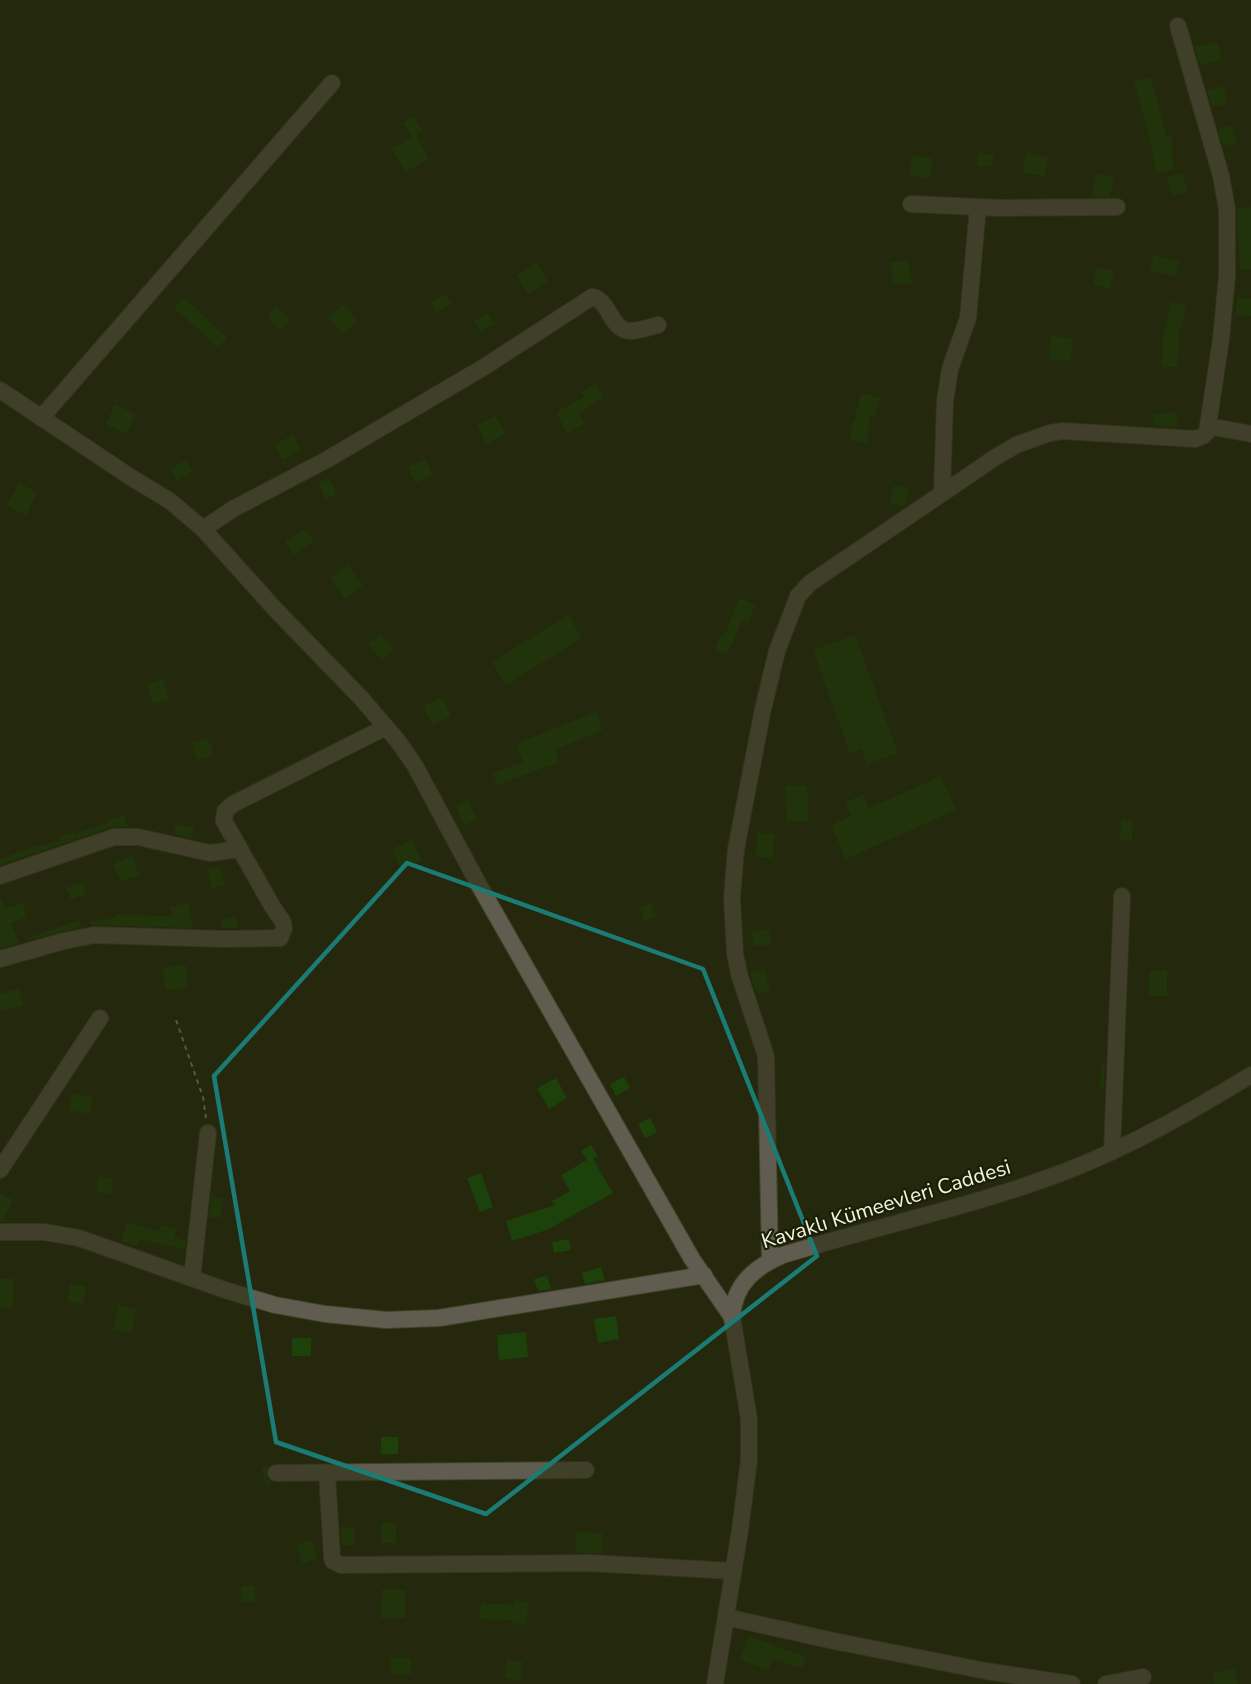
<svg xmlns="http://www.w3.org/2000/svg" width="1251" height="1684" viewBox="0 0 1251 1684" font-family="'Nunito Sans',sans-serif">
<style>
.building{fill:#1c410b}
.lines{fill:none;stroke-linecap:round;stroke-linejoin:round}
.minor-casing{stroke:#42452a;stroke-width:18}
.path{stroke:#949781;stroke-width:2;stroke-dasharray:4.5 4.5;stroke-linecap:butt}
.minor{stroke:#605c4f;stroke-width:16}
.marked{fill:none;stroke:#1a7c74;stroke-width:4.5;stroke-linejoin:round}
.labels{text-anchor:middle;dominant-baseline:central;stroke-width:4.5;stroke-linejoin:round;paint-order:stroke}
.street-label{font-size:21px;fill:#f2f5e4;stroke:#1b1f03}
</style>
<rect width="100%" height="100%" fill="#25280c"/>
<g class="building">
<path d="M 1218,42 L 1222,60 L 1200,65 L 1195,47 Z"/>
<path d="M 1151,77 L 1166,136 L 1171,135 L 1173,150 L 1170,150 L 1175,169 L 1156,173 L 1149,136 L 1134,81 Z"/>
<path d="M 1224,86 L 1227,104 L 1212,107 L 1207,90 Z"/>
<path d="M 414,116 L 423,131 L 412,138 L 403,123 Z"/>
<path d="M 1232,125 L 1237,143 L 1223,146 L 1218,129 Z"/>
<path d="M 416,135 L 429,159 L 405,172 L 392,148 Z"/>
<path d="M 979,153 L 994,155 L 992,167 L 977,166 Z"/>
<path d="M 1026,154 L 1048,157 L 1045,176 L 1023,173 Z"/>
<path d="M 913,155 L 933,159 L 929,179 L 909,175 Z"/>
<path d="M 1183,173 L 1188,192 L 1172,196 L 1167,177 Z"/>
<path d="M 1096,174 L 1114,177 L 1110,197 L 1092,197 Z"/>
<path d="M 1251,207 L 1251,269 L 1240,270 L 1237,209 Z"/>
<path d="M 1154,255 L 1179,262 L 1175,277 L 1149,270 Z"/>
<path d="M 909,261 L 911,283 L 893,284 L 891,262 Z"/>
<path d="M 537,263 L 548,282 L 528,294 L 517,275 Z"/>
<path d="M 1097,267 L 1114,271 L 1110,289 L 1093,285 Z"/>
<path d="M 445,294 L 451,304 L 437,313 L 431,302 Z"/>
<path d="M 184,297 L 227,338 L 218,347 L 174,308 Z"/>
<path d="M 1237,298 L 1251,299 L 1251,316 L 1236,315 Z"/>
<path d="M 1171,302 L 1187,305 L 1182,328 L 1179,327 L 1178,367 L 1162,367 L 1163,338 Z"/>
<path d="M 344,304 L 358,321 L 342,334 L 328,317 Z"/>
<path d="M 276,307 L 290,320 L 281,330 L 267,317 Z"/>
<path d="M 488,313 L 495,324 L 480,332 L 474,321 Z"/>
<path d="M 1051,336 L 1073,338 L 1071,361 L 1049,359 Z"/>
<path d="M 596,384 L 604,398 L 578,413 L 584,424 L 567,433 L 556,412 L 584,397 L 582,392 Z"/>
<path d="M 861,393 L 880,398 L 875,417 L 870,416 L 867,443 L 850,440 L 852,422 L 854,422 Z"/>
<path d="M 115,404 L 136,414 L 126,434 L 106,424 Z"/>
<path d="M 1176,412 L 1178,427 L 1154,426 L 1153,414 Z"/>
<path d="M 496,416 L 505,434 L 486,444 L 477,425 Z"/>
<path d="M 293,435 L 301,450 L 283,460 L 275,444 Z"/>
<path d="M 425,459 L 433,475 L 415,483 L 408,467 Z"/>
<path d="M 186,460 L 193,471 L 177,481 L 170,469 Z"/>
<path d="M 329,478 L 337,494 L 326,499 L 318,483 Z"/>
<path d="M 19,483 L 37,492 L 26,515 L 7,506 Z"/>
<path d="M 893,486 L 909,488 L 905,506 L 890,504 Z"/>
<path d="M 306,529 L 314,542 L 293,555 L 285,541 Z"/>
<path d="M 348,565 L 363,586 L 345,599 L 330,578 Z"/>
<path d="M 739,598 L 755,605 L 748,623 L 742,621 L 727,655 L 715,649 L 722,633 L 725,634 Z"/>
<path d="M 568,615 L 582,638 L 506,685 L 492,662 Z"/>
<path d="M 381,634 L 394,650 L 381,660 L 368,644 Z"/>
<path d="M 855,635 L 898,753 L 867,764 L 862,749 L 850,754 L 813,650 Z"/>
<path d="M 163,679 L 170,699 L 153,704 L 147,684 Z"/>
<path d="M 443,697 L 451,716 L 432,725 L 423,706 Z"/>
<path d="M 596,712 L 603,730 L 555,750 L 559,762 L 497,785 L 493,773 L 523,762 L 516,744 Z"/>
<path d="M 208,738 L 214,755 L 198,760 L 192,743 Z"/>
<path d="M 941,776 L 956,810 L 846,859 L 831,825 L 851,816 L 845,803 L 863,794 L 869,808 Z"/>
<path d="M 807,785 L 809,821 L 787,822 L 785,786 Z"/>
<path d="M 469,800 L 477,820 L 464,825 L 456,806 Z"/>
<path d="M 124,815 L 128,826 L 111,827 L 0,865 L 0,859 L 23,850 L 60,841 L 59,837 L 74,832 L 74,834 L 110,822 L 109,819 Z"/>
<path d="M 1121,819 L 1133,820 L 1132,841 L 1120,840 Z"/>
<path d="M 176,824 L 194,828 L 192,838 L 174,834 Z"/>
<path d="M 757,833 L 774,834 L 773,858 L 756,857 Z"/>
<path d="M 413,840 L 421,861 L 401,869 L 392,849 Z"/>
<path d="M 132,856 L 139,875 L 121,882 L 113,864 Z"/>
<path d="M 219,866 L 225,885 L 212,889 L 207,870 Z"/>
<path d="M 82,882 L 86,894 L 71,900 L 66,888 Z"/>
<path d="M 0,896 L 6,910 L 6,908 L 23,903 L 27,917 L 11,923 L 19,943 L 0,948 Z"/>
<path d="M 188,903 L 193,928 L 90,925 L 89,922 L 115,918 L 115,915 L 172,916 L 170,907 Z"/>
<path d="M 651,903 L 656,917 L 644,921 L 639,907 Z"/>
<path d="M 235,917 L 238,928 L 222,928 L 220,920 Z"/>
<path d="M 79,920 L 81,927 L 29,940 L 28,938 Z"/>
<path d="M 769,929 L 771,944 L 754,947 L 751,932 Z"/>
<path d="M 186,965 L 188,988 L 165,990 L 163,967 Z"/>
<path d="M 764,969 L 770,990 L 757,994 L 750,973 Z"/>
<rect x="1149" y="971" width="18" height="25"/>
<path d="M 19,989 L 23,1006 L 0,1011 L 0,994 Z"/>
<path d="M 1102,1063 L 1105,1063 L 1104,1089 L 1100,1088 Z"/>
<path d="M 624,1077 L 630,1088 L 616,1096 L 610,1084 Z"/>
<path d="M 556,1078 L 567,1098 L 549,1109 L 537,1088 Z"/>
<path d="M 71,1094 L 92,1097 L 90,1114 L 69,1110 Z"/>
<path d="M 650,1118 L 657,1132 L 645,1138 L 638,1124 Z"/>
<path d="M 591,1145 L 598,1156 L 593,1159 L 613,1193 L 547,1230 L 512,1241 L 506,1221 L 555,1205 L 552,1201 L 570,1191 L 561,1175 L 587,1160 L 581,1151 Z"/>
<path d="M 481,1173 L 493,1207 L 480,1212 L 467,1178 Z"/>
<path d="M 98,1176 L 113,1178 L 111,1194 L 96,1192 Z"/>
<path d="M 0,1193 L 13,1200 L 3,1221 L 0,1221 Z"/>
<path d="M 211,1197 L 223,1199 L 221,1218 L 209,1217 Z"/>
<path d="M 127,1222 L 159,1232 L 161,1225 L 176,1229 L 174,1237 L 186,1241 L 185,1250 L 140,1239 L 137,1246 L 121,1241 Z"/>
<path d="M 569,1239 L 571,1250 L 554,1253 L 552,1242 Z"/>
<path d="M 601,1267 L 605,1280 L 585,1284 L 582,1273 Z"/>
<path d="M 547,1276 L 551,1289 L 538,1291 L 534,1279 Z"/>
<path d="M 13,1278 L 14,1307 L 0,1308 L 0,1279 Z"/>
<path d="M 70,1284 L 86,1286 L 83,1304 L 68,1302 Z"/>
<path d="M 118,1305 L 136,1309 L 131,1333 L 113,1330 Z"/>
<path d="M 616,1316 L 619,1339 L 598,1343 L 594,1319 Z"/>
<path d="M 526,1332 L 528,1357 L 499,1360 L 497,1335 Z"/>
<rect x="292" y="1338" width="19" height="18"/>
<rect x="381" y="1437" width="17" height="17"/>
<path d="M 269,1466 L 266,1474 L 267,1479 L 272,1483 L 266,1485 L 261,1468 Z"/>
<rect x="381" y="1523" width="15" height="20"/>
<path d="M 341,1527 L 355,1528 L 355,1545 L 342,1545 Z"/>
<path d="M 576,1532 L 602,1533 L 602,1553 L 576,1553 Z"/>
<path d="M 311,1540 L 318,1558 L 303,1564 L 296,1546 Z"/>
<path d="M 254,1586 L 256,1601 L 242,1603 L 241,1587 Z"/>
<path d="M 382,1589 L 405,1590 L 405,1618 L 381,1618 Z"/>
<path d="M 514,1601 L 528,1602 L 527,1624 L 512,1623 L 513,1620 L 480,1619 L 481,1603 L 514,1605 Z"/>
<path d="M 749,1636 L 806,1657 L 802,1669 L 773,1658 L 769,1671 L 740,1660 Z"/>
<path d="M 391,1657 L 411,1658 L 411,1674 L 390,1674 Z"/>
<path d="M 506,1660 L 522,1661 L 521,1680 L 505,1679 Z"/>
<path d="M 1234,1668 L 1238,1684 L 1214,1684 L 1212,1674 Z"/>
</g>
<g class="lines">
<g class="minor-casing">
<g id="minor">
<path d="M 911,204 L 1000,208 L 1117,207"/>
<path d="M 0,390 L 132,478 L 170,501 L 203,529 L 275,609 L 361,698 L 397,740 L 414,764 L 479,885 L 692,1259 L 732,1317"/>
<path d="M 41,418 L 332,83"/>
<path d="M 1208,426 L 1251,434"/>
<path d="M 942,493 L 945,401 L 950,369 L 968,318 L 978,207"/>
<path d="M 203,529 L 233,509 L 328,459 L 484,367 L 592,297 C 610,300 610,330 630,331 C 639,331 649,327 658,325"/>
<path d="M 0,876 L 114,837 L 138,837 L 210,853 L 240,849"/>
<path d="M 0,959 L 64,941 L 94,935 L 224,939 L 280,938 L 284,929 L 283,922 L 272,906 L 224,821 L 225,811 L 233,804 L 386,727"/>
<path d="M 1112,1152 L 1122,896"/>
<path d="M 0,1170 L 100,1018"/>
<path d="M 0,1232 L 44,1232 L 79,1238 L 225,1290 L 275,1305 L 325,1314 L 386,1320 L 439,1318 L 704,1275"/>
<path d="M 770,1260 L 766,1056 L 740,977 L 735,954 L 732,898 L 736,849 L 763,709 L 777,651 L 798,596 L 810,583 L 996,457 L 1016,445 L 1050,433 L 1063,431 L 1195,439 L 1203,436 L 1207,432 L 1221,339 L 1227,276 L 1227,209 L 1221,176 L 1178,26"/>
<path d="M 192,1278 L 208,1133"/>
<path d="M 276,1473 L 586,1470"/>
<path d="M 327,1473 L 332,1557 L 333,1561 L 341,1565 L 590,1563 L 733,1571"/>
<path d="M 726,1617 L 834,1641 L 986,1671 L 1072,1684"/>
<path d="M 715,1684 L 740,1530 L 749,1460 L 749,1419 L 732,1317 C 734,1284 755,1267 783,1255 C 878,1226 976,1206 1069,1170 C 1133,1145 1192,1111 1251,1075"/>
<path d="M 1106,1684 L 1143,1677"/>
</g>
</g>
<path class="path" d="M 176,1020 L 203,1097 L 206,1118"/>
<use href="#minor" class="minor"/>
</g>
<path d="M0 0H1251V1684H0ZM 407,863 L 703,969 L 817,1256 L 486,1514 L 276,1442 L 214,1076 Z" fill="#25280c" fill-opacity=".55" fill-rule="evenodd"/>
<path class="marked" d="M 407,863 L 703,969 L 817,1256 L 486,1514 L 276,1442 L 214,1076 Z"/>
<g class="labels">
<g class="street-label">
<text transform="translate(886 1204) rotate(-17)">Kavaklı Kümeevleri Caddesi</text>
</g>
</g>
</svg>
